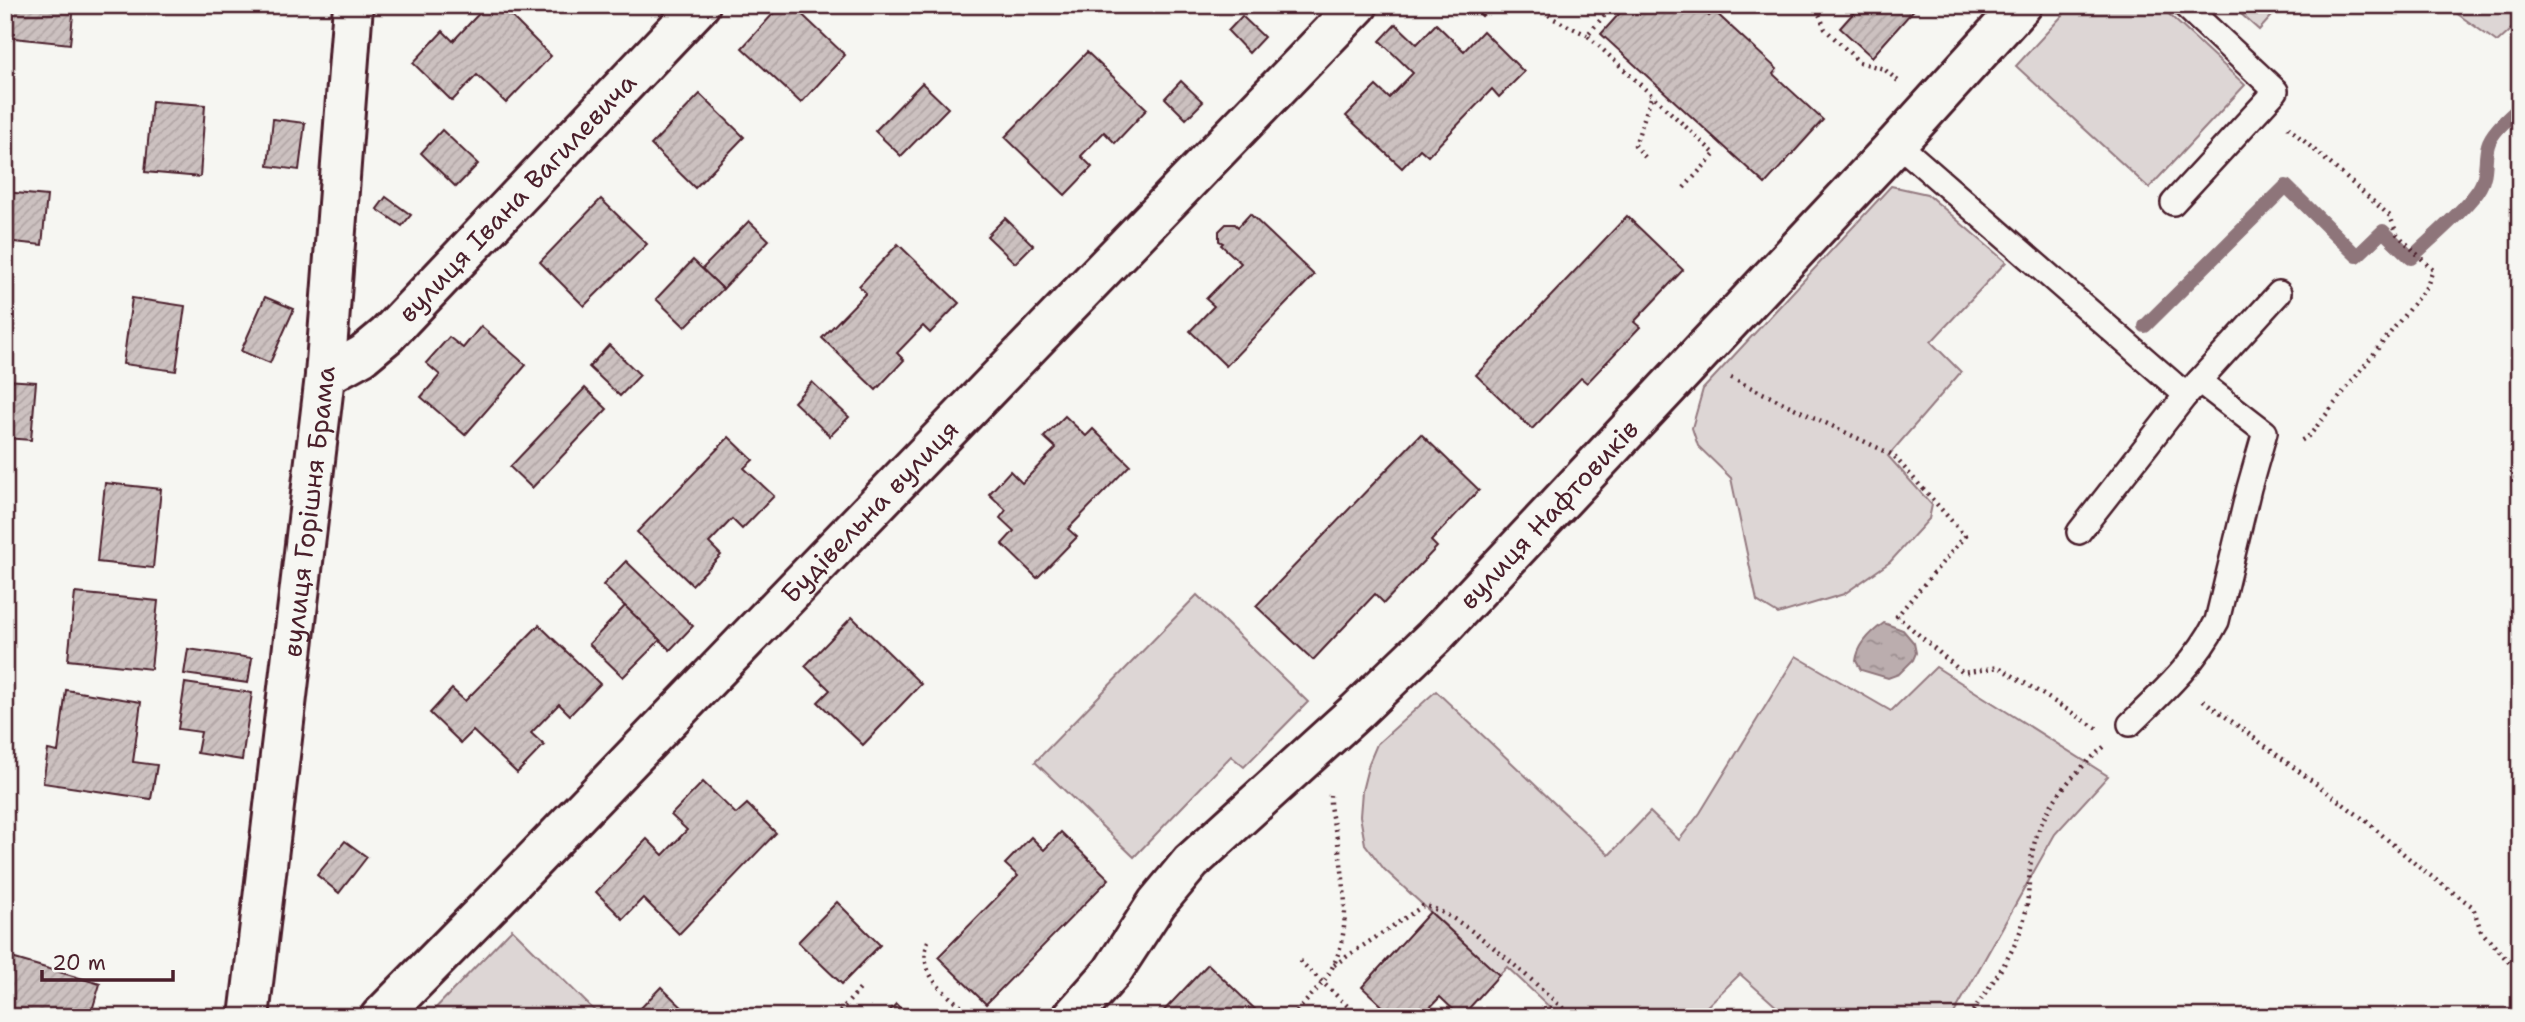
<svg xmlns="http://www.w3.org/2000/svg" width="2525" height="1022" font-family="'Shantell Sans',sans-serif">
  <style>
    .green { fill: #ddd6d5; stroke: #947a80; stroke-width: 2 }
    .water { fill: url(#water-ripples); stroke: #8e747a; stroke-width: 2 }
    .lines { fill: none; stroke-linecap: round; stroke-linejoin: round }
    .stream { stroke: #8e747a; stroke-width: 14 }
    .building { fill: url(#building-hatch); stroke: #4a1f2b; stroke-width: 2 }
    .service-casing { stroke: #4a1f2b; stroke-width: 28 }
    .minor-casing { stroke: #4a1f2b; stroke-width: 44 }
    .path { stroke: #4a1f2b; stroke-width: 4.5; stroke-dasharray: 2 5; stroke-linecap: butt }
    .service { stroke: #f6f6f2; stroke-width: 23 }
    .minor { stroke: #f6f6f2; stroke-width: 38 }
    .labels { text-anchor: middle; stroke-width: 6; stroke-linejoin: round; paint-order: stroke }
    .street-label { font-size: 26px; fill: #4a1f2b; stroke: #f6f6f2 }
  </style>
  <defs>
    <pattern id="water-ripples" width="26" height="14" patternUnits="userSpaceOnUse" patternTransform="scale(1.75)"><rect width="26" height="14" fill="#bbadae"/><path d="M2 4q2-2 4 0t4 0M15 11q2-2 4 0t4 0" fill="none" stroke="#9a8c8e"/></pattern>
    <pattern id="building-hatch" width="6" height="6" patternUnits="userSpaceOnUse" patternTransform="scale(1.75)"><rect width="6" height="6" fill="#ccc1c0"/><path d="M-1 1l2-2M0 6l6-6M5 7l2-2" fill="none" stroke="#b1a5a5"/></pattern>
  </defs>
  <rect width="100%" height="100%" fill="#f6f6f2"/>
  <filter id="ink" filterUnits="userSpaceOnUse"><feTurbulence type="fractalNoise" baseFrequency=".0143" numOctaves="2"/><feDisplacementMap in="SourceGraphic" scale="14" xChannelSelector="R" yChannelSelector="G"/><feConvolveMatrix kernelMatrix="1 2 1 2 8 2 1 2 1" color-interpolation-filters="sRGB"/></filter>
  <g filter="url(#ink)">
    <g class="green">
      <path d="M2072 5H2159L2245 85 2149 188 2016 66Z"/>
      <path d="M2231 5H2282L2259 30Z"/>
      <path d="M2445 5H2520V21L2497 42Z"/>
      <path d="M1891 186 1927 194 2006 262 1931 342 1961 372 1888 456 1932 505 1929 519 1890 562 1844 594 1778 614 1757 601 1731 478 1698 446 1692 428 1703 389Z"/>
      <path d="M1197 595 1308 702 1244 767 1231 756 1134 857 1035 762Z"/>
      <path d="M1796 656 1891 711 1936 667 2108 776 2055 834 1952 1017H1788L1740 974 1696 1017H1560L1507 967 1499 975 1384 869 1365 844 1360 816 1362 791 1369 763 1377 744 1436 691 1609 855 1650 812 1679 840 1700 813Z"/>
      <path d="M512 929 601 1017H427Z"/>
    </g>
    <path class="water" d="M1884 623 1903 630 1914 643 1916 653 1913 660 1899 674 1888 678 1861 670 1856 661C1858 644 1871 632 1884 623Z"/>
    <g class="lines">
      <path class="stream" d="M2145 326 2286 186 2357 256 2383 231 2411 258C2428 241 2470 206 2480 187 2488 173 2484 159 2488 145 2492 131 2510 117 2520 107"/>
    </g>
    <g class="building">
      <path d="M5 5H74L70 44 5 37Z"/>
      <path d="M487 5H500L551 56 506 103 477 75 452 101 413 63 443 31 453 41Z"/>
      <path d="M781 5H792L845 55 801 103 742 48Z"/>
      <path d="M1470 5H1493L1482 16Z"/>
      <path d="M1627 5H1698L1709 16 1714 11 1777 69 1773 74 1823 120 1765 184 1601 34Z"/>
      <path d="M1851 5H1918L1872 57 1840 28 1856 10Z"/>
      <path d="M1242 16 1264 37 1249 53 1228 31Z"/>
      <path d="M1396 24 1417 44 1436 24 1464 51 1483 31 1524 72 1499 97 1492 89 1428 156 1420 149 1402 168 1346 116 1376 86 1389 98 1413 73 1380 41Z"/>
      <path d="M1087 52 1147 109 1115 143 1104 132 1081 156 1092 167 1065 195 1005 137Z"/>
      <path d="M1181 81 1203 102 1186 119 1165 98Z"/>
      <path d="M922 83 948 108 901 156 875 131Z"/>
      <path d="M700 94 744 137 695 188 651 145Z"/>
      <path d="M152 101 205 105 200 177 145 172Z"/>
      <path d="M273 119 305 123 299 170 268 166Z"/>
      <path d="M442 130 478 164 456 187 421 153Z"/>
      <path d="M5 192 47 196 42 245 5 241Z"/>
      <path d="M386 197 411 215 402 226 377 209Z"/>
      <path d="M601 199 647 244 584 306 540 262Z"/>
      <path d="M1250 214 1314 275 1226 366 1190 331 1214 306 1206 299 1241 263 1221 245 1223 243 1219 241V231L1226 224H1235L1238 227Z"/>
      <path d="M1627 216 1683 270 1634 322 1640 327 1587 383 1581 378 1532 429 1476 375Z"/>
      <path d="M1005 218 1033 245 1015 263 987 236Z"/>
      <path d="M749 221 769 240 723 289 702 269Z"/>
      <path d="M898 244 959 303 930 333 923 326 897 353 904 360 876 390 822 338 866 293 859 286Z"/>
      <path d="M693 260 723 289 685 327 656 299Z"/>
      <path d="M265 297 294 309 270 363 241 351Z"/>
      <path d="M132 298 185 306 176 371 123 364Z"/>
      <path d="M481 326 526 365 465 435 421 397 440 375 426 363 449 337 463 348Z"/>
      <path d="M609 345 640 375 620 396 589 367Z"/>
      <path d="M5 380 36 382 31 440 5 438Z"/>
      <path d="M812 382 849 417 830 436 794 402Z"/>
      <path d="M585 388 607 409 532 488 510 467Z"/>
      <path d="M1065 416 1086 436 1093 429 1130 465 1068 529 1077 537 1037 578 1002 544 1014 531 1000 518 1006 510 989 494 1010 471 1022 483 1056 448 1044 437Z"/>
      <path d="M1421 434 1479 490 1431 541 1437 547 1384 603 1375 594 1313 660 1256 606Z"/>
      <path d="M729 437 753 460 744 468 774 496 742 529 732 519 709 543 721 555 692 585 637 532Z"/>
      <path d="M105 483 161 489 153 568 97 562Z"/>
      <path d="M626 561 693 626 670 650 603 585Z"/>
      <path d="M75 593 158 601 151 669 68 660Z"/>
      <path d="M625 606 660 640 623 677 589 644Z"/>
      <path d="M852 617 921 684 863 745 818 702 830 690 805 666Z"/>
      <path d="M539 625 600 684 570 715 559 704 531 733 544 745 517 773 473 731 461 743 430 713 452 689 465 701Z"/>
      <path d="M188 649 252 658 248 683 184 674Z"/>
      <path d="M185 683 252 693 242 760 197 753 201 732 178 729Z"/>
      <path d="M66 690 141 702 133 762 157 765 151 799 43 783 48 750 58 752Z"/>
      <path d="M703 782 736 814 747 804 776 833 679 934 643 898 623 919 596 892 647 839 663 855 687 830 671 815Z"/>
      <path d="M1061 832 1109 879 986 1004 938 957 1018 876 1005 864 1031 837 1044 850Z"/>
      <path d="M345 841 367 857 339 893 317 875Z"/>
      <path d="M837 902 880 945 842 984 798 942Z"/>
      <path d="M1430 912 1499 975 1461 1017 1440 997 1421 1017H1394L1362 987Z"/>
      <path d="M5 956 100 984 90 1017H5Z"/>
      <path d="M1208 964 1258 1012 1254 1017H1158Z"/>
      <path d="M661 987 692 1017H639L636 1013Z"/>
      <path d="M896 1004 909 1017H884Z"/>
    </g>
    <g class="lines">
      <defs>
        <g id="service">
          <path d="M1897 143 2186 395"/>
          <path d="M2173 203 2276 91 2184 5"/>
          <path d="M2079 532 2186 395 2279 293"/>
          <path d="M2130 724C2163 692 2196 662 2217 621L2249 488 2265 432 2199 381"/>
        </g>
        <g id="minor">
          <path id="s1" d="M325 376 363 355 387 335 700 5"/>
          <path id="s2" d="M249 1017 325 376 353 5"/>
          <path id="s3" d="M380 1017 503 892 1358 5"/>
          <path id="s4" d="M1072 1017 1112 972 1157 903 1191 862 1356 712 1434 637 1897 143 2022 5"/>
        </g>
      </defs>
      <use href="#service" class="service-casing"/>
      <use href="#minor" class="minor-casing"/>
      <g class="path">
        <path d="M1539 5 1552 18 1587 35"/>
        <path d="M1614 5 1587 35 1715 154 1681 191"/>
        <path d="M1809 5 1820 16 1825 29 1859 62 1884 69 1898 81"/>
        <path d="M2288 127 2390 216 2397 234 2433 270 2427 286 2310 435 2299 442"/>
        <path d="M1645 157 1635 145 1652 95"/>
        <path d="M1731 378 1893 455 1965 536 1897 616 1963 673 1999 667 2098 729"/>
        <path d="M2203 700 2366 821 2420 868 2473 907 2481 931 2516 970 2520 991"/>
        <path d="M928 941C916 978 949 994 973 1017"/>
        <path d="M1300 961 1359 1017"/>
        <path d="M1334 965 1423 906C1456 908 1540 988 1567 1012"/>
        <path d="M835 1017 860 989"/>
        <path d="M1292 1017C1305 1001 1324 985 1333 966 1352 928 1344 883 1338 843 1335 826 1329 812 1330 795"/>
        <path d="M1969 1017C1989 986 2015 955 2024 919 2030 898 2028 875 2032 854 2040 809 2072 774 2106 745"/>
      </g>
      <use href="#service" class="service"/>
      <use href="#minor" class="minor"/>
    </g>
  </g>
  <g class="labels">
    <g class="street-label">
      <text dy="9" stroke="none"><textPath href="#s1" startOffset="264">вулиця Івана Вагилевича</textPath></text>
      <text dy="9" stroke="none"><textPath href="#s2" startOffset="509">вулиця Горішня Брама</textPath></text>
      <text dy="9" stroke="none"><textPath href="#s3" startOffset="704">Будівельна вулиця</textPath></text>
      <text dy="9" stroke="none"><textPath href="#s4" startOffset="695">вулиця Нафтовиків</textPath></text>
    </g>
  </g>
  <rect width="2525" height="1022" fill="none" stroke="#f6f6f2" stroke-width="28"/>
  <rect x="14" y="14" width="2497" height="994" fill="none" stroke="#4a1f2b" stroke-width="2.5" filter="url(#ink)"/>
  <path d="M42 970v10h131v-10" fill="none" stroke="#4a1f2b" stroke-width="3.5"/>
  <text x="52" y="970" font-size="21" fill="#4a1f2b" stroke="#f6f6f2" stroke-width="5" paint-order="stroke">20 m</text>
</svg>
